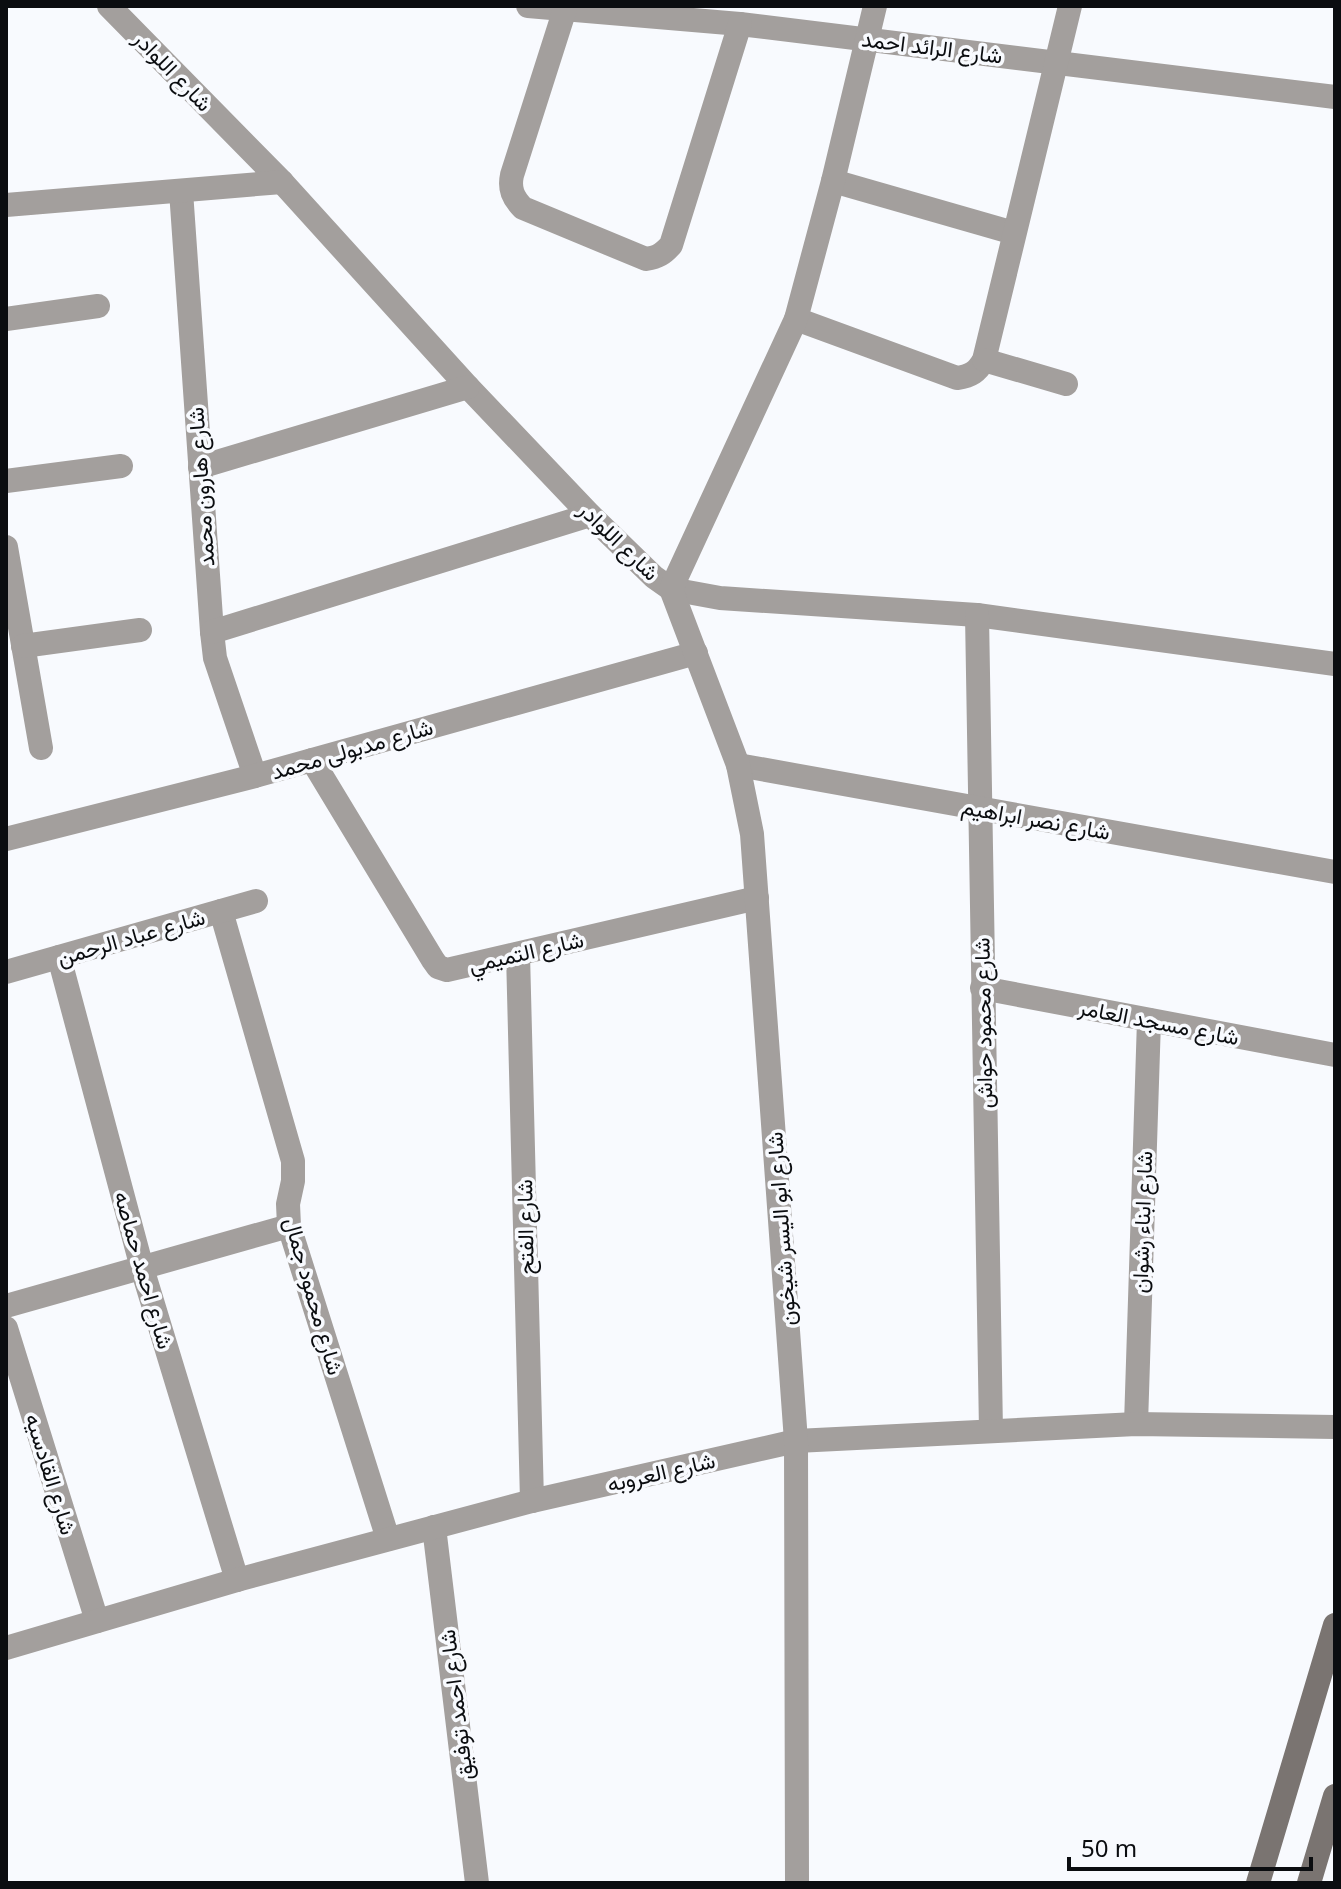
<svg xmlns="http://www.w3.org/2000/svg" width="1341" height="1889" font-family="'Noto Sans',Vazirmatn,sans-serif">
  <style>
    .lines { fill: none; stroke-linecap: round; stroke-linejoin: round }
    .street { stroke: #a39f9d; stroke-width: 24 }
    .secondary { stroke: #7a7471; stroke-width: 24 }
    .labels { text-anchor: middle; stroke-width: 7; stroke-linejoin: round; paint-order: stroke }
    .street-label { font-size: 22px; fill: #0b0d10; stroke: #f8fafe }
  </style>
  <rect width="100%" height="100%" fill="#f8fafe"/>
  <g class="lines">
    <g class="street">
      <path d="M109 6 282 182 468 387 590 515 654 577 671 589 720 598 977 615 1335 664"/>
      <path d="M528 6 740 24 1335 97"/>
      <path d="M565 9 512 175C509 189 513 198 523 208L646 259C658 257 663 254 671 245L740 24"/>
      <path d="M833 181 1014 233"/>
      <path d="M181 191 212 632 215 658 255 776"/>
      <path d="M6 205 282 182"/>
      <path d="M6 319 98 306"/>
      <path d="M796 319 957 378C971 376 977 372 984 360L1070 6"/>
      <path d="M984 360 1066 384"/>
      <path d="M200 467 468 387"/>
      <path d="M6 481 121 466"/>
      <path d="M6 547 41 748"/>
      <path d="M977 615 991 1431"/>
      <path d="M212 632 590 515"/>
      <path d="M23 646 140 630"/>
      <path d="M312 760 433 960 438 967 447 970 757 898"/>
      <path d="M738 765 1335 872"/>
      <path d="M6 839 255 776 696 653"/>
      <path d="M221 911 293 1161V1181L288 1204 289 1226 388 1539"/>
      <path d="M518 954 532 1501"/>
      <path d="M59 957 142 1268 237 1580"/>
      <path d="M6 972 256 901"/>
      <path d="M982 988 1335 1055"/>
      <path d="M6 1306 289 1226"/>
      <path d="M6 1328 97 1621"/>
      <path d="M1136 1424 1149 1020"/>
      <path d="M434 1527 477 1883"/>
      <path d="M6 1648 237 1580 532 1501 796 1441 1136 1424 1335 1427"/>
      <path d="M797 1883 796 1441 752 834 738 765 671 589 796 319 833 181 875 6"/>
    </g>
    <g class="secondary">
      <path d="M1258 1883 1335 1625"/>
      <path d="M1309 1883 1335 1796"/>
    </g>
  </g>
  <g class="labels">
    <g class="street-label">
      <text transform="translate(932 47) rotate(7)" y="8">شارع الرائد احمد</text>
      <text transform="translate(173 71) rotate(46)" y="8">شارع اللوادر</text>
      <text transform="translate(201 487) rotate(-94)" y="8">شارع هارون محمد</text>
      <text transform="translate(619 541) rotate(44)" y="8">شارع اللوادر</text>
      <text transform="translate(352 749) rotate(-16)" y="8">شارع مدبولى محمد</text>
      <text transform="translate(1036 819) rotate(10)" y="8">شارع نصر ابراهيم</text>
      <text transform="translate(131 937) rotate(-16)" y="8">شارع عباد الرحمن</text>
      <text transform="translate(526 952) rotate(-13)" y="8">شارع التميمي</text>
      <text transform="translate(1159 1022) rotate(11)" y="8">شارع مسجد العامر</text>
      <text transform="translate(983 1023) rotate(-91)" y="8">شارع محمود حواش</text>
      <text transform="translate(1142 1222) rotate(-88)" y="8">شارع ابناء رشوان</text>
      <text transform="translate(525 1227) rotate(-91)" y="8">شارع الفتح</text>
      <text transform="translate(781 1229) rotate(-94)" y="8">شارع ابو اليسر شيخون</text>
      <text transform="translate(144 1270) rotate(74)" y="8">شارع احمد حماصه</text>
      <text transform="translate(314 1296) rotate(74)" y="8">شارع محمود جمال</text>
      <text transform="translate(661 1472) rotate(-13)" y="8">شارع العروبه</text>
      <text transform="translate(51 1474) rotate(73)" y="8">شارع القادسيه</text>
      <text transform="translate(456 1705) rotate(-97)" y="8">شارع احمد توفيق</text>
    </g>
  </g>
  <rect width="1341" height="1889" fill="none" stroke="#0b0d10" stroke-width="16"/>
  <path d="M1069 1857v12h242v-12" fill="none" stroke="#0b0d10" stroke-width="4"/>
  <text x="1081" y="1857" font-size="24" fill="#0b0d10" stroke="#f8fafe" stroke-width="6" paint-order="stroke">50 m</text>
</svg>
